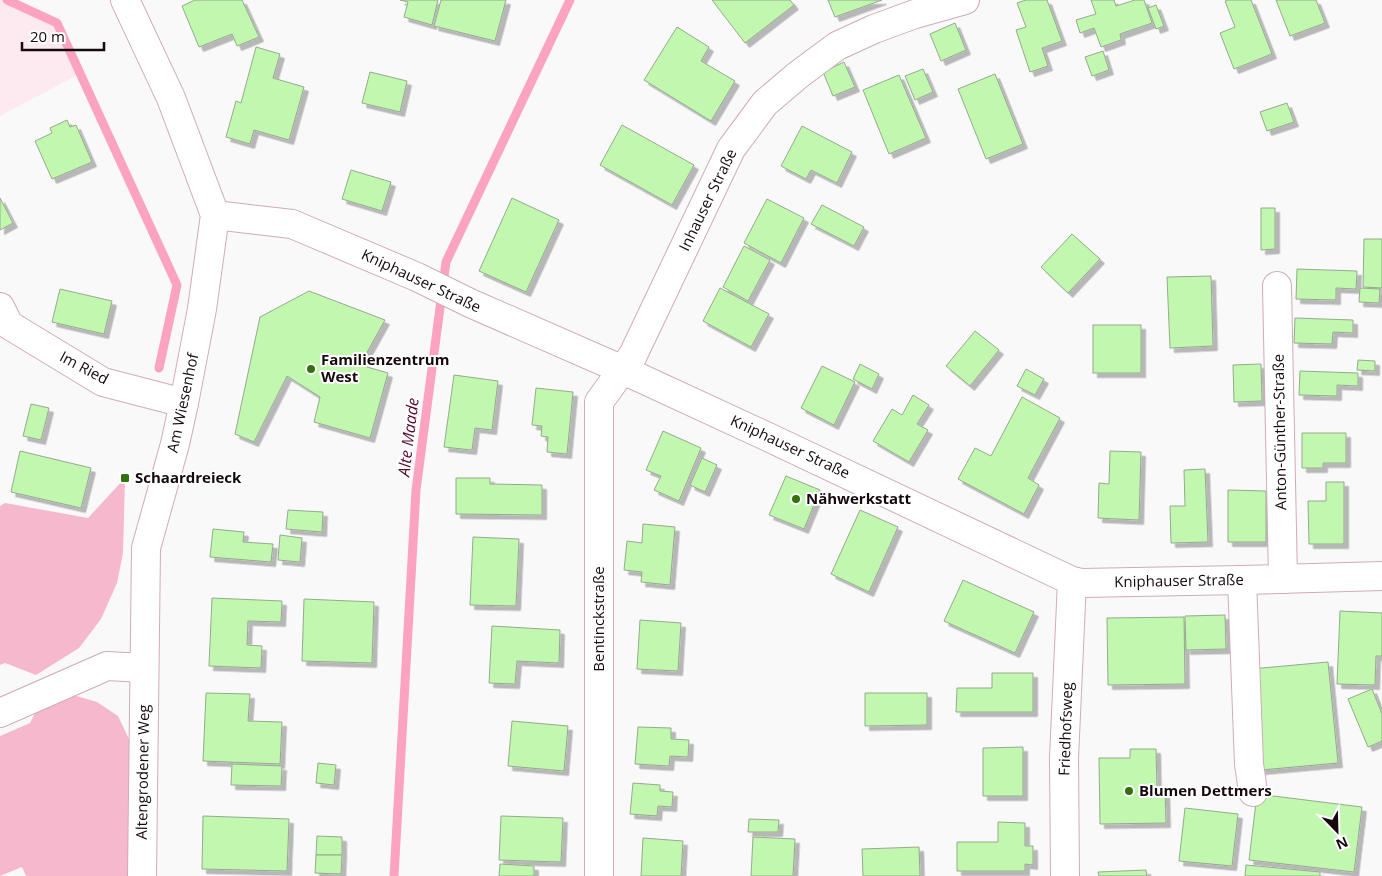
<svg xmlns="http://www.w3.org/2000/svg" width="1382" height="876" font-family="'Open Sans',sans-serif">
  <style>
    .built { fill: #fdeaf0 }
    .green { fill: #f6b8cc }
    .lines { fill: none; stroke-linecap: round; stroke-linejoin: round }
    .stream { stroke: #fca3c2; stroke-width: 9 }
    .building { fill: #c1f7ae; stroke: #95aa8e; filter: url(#shadow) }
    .minor-casing { stroke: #d1abb7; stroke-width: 30 }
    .minor { stroke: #fff; stroke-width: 28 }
    .poi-dot { fill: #31720d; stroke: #fff; stroke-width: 2 }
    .labels { text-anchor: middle; stroke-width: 4; stroke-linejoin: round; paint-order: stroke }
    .street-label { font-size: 15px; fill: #15090d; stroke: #fff }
    .poi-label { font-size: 15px; font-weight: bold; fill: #15090d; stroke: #fff; text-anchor: start }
    .water-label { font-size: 16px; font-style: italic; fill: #56082f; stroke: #fff }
  </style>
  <defs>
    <filter id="shadow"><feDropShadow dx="4.5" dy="4.5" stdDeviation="0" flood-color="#0004"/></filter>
  </defs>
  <rect width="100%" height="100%" fill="#f9f9f9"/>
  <path class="built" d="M0 0H16L61 23 83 72 0 116Z"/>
  <g class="green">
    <path d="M125 478 123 553 117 583 101 619 79 648 36 675 5 663 0 665V506L5 503 88 518Z"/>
    <path d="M73 695 97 702 118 716 138 758 141 876H26L22 867 0 876V736L30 723 39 705Z"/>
  </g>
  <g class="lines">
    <g class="stream">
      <path d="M7 0 57 23 177 285 159 368"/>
      <path d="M394 876 416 490 446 262 570 0"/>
    </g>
  </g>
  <g class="building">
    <path d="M195 0H242L259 37 237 46 232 34 199 47 182 6Z"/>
    <path d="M400 0H438L432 25 404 17 408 2Z"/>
    <path d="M441 0H506L495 41 434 26Z"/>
    <path d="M712 0H790L794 5 745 43Z"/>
    <path d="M828 0H882L835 17Z"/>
    <path d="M1026 0H1047L1062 41 1042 48 1048 66 1030 72 1016 30 1026 27 1017 3Z"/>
    <path d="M1091 0H1114L1116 6 1135 0H1144L1152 23 1120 34 1121 40 1101 47 1094 28 1080 33 1076 20 1096 14Z"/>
    <path d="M1228 0H1251L1272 54 1234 69 1220 33 1235 27 1225 1Z"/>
    <path d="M1276 0H1316L1325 23 1290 36Z"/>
    <path d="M1156 5 1164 26 1156 29 1148 8Z"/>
    <path d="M955 23 966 50 941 61 930 34Z"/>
    <path d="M677 27 709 47 701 61 735 81 711 121 644 80Z"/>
    <path d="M256 47 280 54 273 78 304 87 289 140 254 130 250 144 226 137 236 101 241 103Z"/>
    <path d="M1103 51 1109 70 1092 76 1085 57Z"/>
    <path d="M844 62 855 87 833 96 823 72Z"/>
    <path d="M923 69 933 92 915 100 905 76Z"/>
    <path d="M370 72 407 81 400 112 362 103Z"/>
    <path d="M995 74 1023 144 986 159 958 89Z"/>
    <path d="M899 75 926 138 889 154 863 90Z"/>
    <path d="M1287 103 1294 122 1267 131 1260 112Z"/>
    <path d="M67 120 70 127 76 125 92 162 52 179 35 141 52 133 50 128Z"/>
    <path d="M622 125 694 165 672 205 600 165Z"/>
    <path d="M802 126 852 152 837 183 811 170 806 179 781 166Z"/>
    <path d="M351 170 391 182 382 211 342 199Z"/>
    <path d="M0 198 13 223 0 230Z"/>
    <path d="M512 198 559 220 526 292 479 271Z"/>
    <path d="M767 199 804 218 781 263 744 243Z"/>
    <path d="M822 205 864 227 854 246 811 224Z"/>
    <path d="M1261 208H1275V249L1261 250Z"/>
    <path d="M1072 234 1100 259 1068 293 1041 267Z"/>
    <path d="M1364 239H1382V288L1363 287Z"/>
    <path d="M744 246 770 260 748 301 723 287Z"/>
    <path d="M1297 269 1357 271 1356 289 1336 288V300L1296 299Z"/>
    <path d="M1211 276 1213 346 1170 348 1167 277Z"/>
    <path d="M720 288 769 314 751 347 703 321Z"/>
    <path d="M1360 288 1380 289 1379 303 1359 302Z"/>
    <path d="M60 289 112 301 104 334 52 322Z"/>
    <path d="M309 291 385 320 360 365 388 373 370 438 314 422 320 397 287 376 254 442 235 434 260 317Z"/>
    <path d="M1295 318 1353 320V333L1333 332 1332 344 1294 343Z"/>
    <rect x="1093" y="325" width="48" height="48"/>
    <path d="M975 331 999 350 970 386 946 366Z"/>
    <path d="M1358 360 1375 361V371L1357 370Z"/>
    <path d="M860 364 879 374 872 389 853 379Z"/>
    <path d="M1261 364 1262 401 1234 402 1233 365Z"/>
    <path d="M822 366 855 382 834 425 801 408Z"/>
    <path d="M1026 369 1044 379 1035 395 1017 386Z"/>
    <path d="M1300 371 1358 373V386L1337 385V396L1299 395Z"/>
    <path d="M454 375 498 381 492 430 475 428 472 450 444 447Z"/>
    <path d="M536 388 573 392 567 454 547 452 548 437 541 436 542 426 532 425Z"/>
    <path d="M913 395 929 405 917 424 928 430 909 462 873 441 892 409 902 415Z"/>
    <path d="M1022 397 1060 418 1028 478 1039 485 1024 514 958 479 975 448 991 456Z"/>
    <path d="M31 404 49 408 41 440 23 436Z"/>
    <path d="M663 431 701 448 679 501 654 490 661 476 646 470Z"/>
    <path d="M1302 433H1346V463H1323V468H1302Z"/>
    <path d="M20 451 91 468 81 508 11 492Z"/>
    <path d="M1110 451 1141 452 1139 520 1098 518 1099 483 1109 484Z"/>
    <path d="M702 458 717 465 705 492 690 485Z"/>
    <path d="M1205 469 1208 542 1171 543 1170 506H1185L1184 470Z"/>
    <path d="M786 476 820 490 804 529 769 515Z"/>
    <path d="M456 478H490V484L542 485V515L456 514Z"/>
    <path d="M1326 482H1344V544H1309L1308 501H1326Z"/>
    <path d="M1228 490 1266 491V542H1228Z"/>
    <path d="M288 510 323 512 322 532 286 529Z"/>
    <path d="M860 510 898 527 869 592 831 574Z"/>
    <path d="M643 524 675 527 670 585 641 582 642 572 624 570 627 541 642 543Z"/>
    <path d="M213 529 244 532 243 542 273 544 271 562 210 557Z"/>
    <path d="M280 535 302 538 300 562 278 560Z"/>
    <path d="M473 537 519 539 516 606 470 605Z"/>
    <path d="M963 580 1034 612 1015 653 944 621Z"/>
    <path d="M212 598 282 601 281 622 248 621 247 645 262 646 261 668 209 666Z"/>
    <path d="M304 599 374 602 372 663 302 661Z"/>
    <path d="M1340 611 1382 613V656H1376L1375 685 1337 684Z"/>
    <path d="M1225 615 1226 649 1186 650 1185 616Z"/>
    <path d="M1184 617 1185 684 1108 685 1107 618Z"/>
    <path d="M640 620 681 623 678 671 637 669Z"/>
    <path d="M492 626 560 630 559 663 517 661 515 684 489 683Z"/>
    <path d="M1328 662 1338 763 1261 770 1251 669Z"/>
    <path d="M992 673H1033V712H956L957 688H992Z"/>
    <path d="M1372 689 1382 714V741L1368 747 1348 699Z"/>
    <path d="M206 693 250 694 248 721 282 722 280 764 203 761Z"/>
    <path d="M865 693H927V725L865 726Z"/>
    <path d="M512 721 568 726 564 771 508 766Z"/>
    <path d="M638 727 671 728V739L689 740 688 757 670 756 669 766 635 764Z"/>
    <path d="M1023 747V796H983V748Z"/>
    <path d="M1130 749H1156L1157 788H1165L1166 823 1100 824 1099 758H1130Z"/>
    <path d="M318 763 336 765 334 785 316 783Z"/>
    <path d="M232 764 282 766 281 786 231 785Z"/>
    <path d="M633 783 660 785V791L673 792 672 807 658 806 657 816 630 814Z"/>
    <path d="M1257 794 1362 807 1354 872 1249 860Z"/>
    <path d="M1185 808 1238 814 1232 866 1179 861Z"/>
    <path d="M203 816 289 819 287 871 202 869Z"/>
    <path d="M501 816 563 818 561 862 499 860Z"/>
    <path d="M749 819 779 820 778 832H748Z"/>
    <path d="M998 822 1025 823V846H1033V865L1025 864V871H957V842H998Z"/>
    <path d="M317 836 342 837V855H316Z"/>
    <path d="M753 837 795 839 793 876H751Z"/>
    <path d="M643 838 683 841 681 876H641Z"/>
    <path d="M919 847 920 876H863L862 849Z"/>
    <path d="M316 855H342L341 874 315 873Z"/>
    <path d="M500 864 534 866V876H499Z"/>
    <path d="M1246 865 1320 872V876H1245Z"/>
    <path d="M1146 870 1147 876H1099L1098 872Z"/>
  </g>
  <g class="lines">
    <defs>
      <g id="minor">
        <path d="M125 0 171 98 215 215 202 309 184 403 175 444 146 548 142 876"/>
        <path d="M215 215 292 224 417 277 470 303 623 370 768 437 1072 581 1081 583 1242 580 1382 576"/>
        <path d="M1277 286 1283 579"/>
        <path d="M0 307 9 325 103 382 184 403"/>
        <path d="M1242 580 1249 764 1253 792"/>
        <path d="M0 713 107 666 144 668"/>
        <path d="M599 876V402L633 355 731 149 765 103 798 75 837 46 874 29 915 14 965 0"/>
        <path d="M1065 876 1064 758 1072 581"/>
      </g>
    </defs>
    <use href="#minor" class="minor-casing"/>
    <use href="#minor" class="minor"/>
  </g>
  <g class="poi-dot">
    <circle cx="311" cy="369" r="5"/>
    <rect x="120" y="473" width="10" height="10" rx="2.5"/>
    <circle cx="796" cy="499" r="5"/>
    <circle cx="1129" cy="791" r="5"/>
  </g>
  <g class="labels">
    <g class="street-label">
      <text transform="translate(708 200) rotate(-64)" y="5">Inhauser Straße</text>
      <text transform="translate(421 281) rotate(25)" y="5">Kniphauser Straße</text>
      <text transform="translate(84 368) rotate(28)" y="5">Im Ried</text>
      <text transform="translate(183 403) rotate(-78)" y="5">Am Wiesenhof</text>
      <text transform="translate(1280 432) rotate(-91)" y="5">Anton-Günther-Straße</text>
      <text transform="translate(790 447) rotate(25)" y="5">Kniphauser Straße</text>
      <text transform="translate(1179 581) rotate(-1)" y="5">Kniphauser Straße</text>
      <text transform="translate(599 619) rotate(-90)" y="5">Bentinckstraße</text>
      <text transform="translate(1066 729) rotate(-88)" y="5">Friedhofsweg</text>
      <text transform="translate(143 772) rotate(-89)" y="5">Altengrodener Weg</text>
    </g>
    <g class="poi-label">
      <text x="321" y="365">Familienzentrum<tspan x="321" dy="17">West</tspan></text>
      <text x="135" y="483">Schaardreieck</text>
      <text x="806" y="504">Nähwerkstatt</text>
      <text x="1139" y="796">Blumen Dettmers</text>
    </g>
    <g class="water-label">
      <text transform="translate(408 437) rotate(-83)" y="6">Alte Maade</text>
    </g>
  </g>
  <g transform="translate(1337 831) rotate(157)" stroke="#ffffff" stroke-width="4" paint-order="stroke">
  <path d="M0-4L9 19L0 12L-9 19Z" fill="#15090d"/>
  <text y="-8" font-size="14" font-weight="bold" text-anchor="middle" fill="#15090d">N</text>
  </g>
  <path d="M22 42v8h82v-8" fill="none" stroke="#15090d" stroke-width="2.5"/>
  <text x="30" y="42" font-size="15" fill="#15090d" stroke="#ffffff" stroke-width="4" paint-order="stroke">20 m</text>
</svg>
